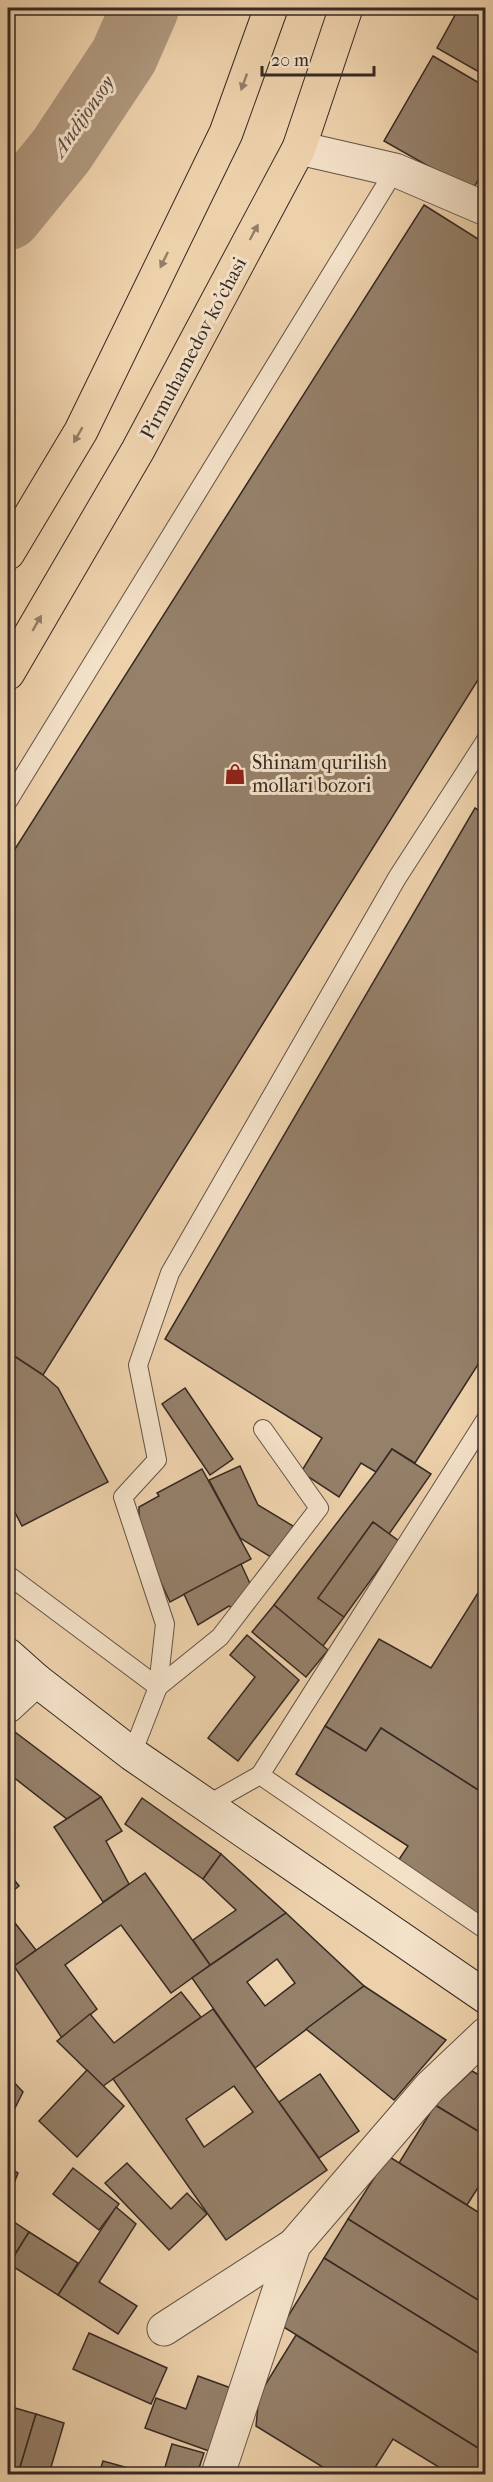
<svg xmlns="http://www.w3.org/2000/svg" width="493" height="2482" font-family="'IM FELL French Canon',serif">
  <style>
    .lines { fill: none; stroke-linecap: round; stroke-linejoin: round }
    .river { stroke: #af987d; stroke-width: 68 }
    .building { fill: #95806a; stroke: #362924; stroke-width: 1.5; fill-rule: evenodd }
    .lane-casing { stroke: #645346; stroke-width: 20 }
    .street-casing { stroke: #645346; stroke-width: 35 }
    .secondary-casing { stroke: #362924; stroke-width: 35 }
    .primary-casing { stroke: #362924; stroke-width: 35 }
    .lane { stroke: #f3e1c8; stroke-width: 18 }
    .street { stroke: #f3e1c8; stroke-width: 33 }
    .secondary { stroke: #f3e1c8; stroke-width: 33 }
    .primary { stroke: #edd1ab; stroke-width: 33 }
    .oneway { fill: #927d68 }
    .labels { text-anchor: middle; stroke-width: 6; stroke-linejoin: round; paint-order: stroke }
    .street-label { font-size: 20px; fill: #362924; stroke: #f3e1c8 }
    .poi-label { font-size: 20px; fill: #362924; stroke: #f3e1c8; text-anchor: start }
    .water-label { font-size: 21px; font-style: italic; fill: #5a4a3f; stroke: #f3e1c8 }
  </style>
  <rect width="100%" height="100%" fill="#edd1ab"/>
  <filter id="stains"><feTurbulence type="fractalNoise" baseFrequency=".00333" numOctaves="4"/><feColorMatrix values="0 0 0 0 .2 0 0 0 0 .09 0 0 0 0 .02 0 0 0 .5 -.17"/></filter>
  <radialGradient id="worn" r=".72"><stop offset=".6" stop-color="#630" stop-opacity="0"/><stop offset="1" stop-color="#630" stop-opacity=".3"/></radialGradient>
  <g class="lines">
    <path class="river" d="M8 216 61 151 124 56 145 8"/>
  </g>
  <g class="building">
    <path d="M459 8H486V76L437 48Z"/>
    <path d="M433 56 486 87V166L472 191 384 141Z"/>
    <path d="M424 205 486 244V667L43 1375 8 1352V860Z"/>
    <path d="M475 808 486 815V1352L415 1463 392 1449 376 1472 361 1463 339 1497 301 1472 322 1438 165 1339Z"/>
    <path d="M8 1352 43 1375 58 1388 108 1482 22 1526 8 1499Z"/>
    <path d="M185 1388 233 1459 210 1475 162 1404Z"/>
    <path d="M392 1449 431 1474 389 1534 373 1522 318 1598 344 1617 323 1646 274 1605 376 1472Z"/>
    <path d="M240 1466 258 1505 293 1526 274 1559 240 1538 209 1480Z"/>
    <path d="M202 1469 251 1559 170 1602 139 1535V1507L159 1496 157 1493Z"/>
    <path d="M373 1522 399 1541 344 1617 318 1598Z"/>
    <path d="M241 1564 253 1590 234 1610 229 1606 198 1625 184 1594Z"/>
    <path d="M486 1580V1795L381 1728 366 1751 325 1726 379 1639 431 1668Z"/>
    <path d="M274 1605 328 1650 306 1677 252 1632Z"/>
    <path d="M247 1635 299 1680 238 1761 208 1738 255 1677 230 1655Z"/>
    <path d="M325 1726 366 1751 381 1728 486 1795V1905L478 1917 396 1864 408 1846 296 1774Z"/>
    <path d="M11 1729 101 1797 67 1819 8 1773V1732Z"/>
    <path d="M101 1797 122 1831 106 1841 129 1884 103 1902 54 1827Z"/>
    <path d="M142 1798 221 1854 203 1879 125 1824Z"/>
    <path d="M221 1854 286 1913 210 1965 193 1940 236 1910 203 1879Z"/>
    <path d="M8 1872 19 1886 8 1895Z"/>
    <path d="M145 1873 210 1965 171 1993 121 1925 65 1965 97 2009 62 2038 14 1966Z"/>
    <path d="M286 1913 364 1986 255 2068 192 1978ZM277 1959 295 1983 265 2006 247 1982Z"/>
    <path d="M8 1914 36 1950 14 1966 8 1958Z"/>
    <path d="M364 1986 446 2040 394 2100 306 2029Z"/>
    <path d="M181 1992 201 2017 103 2086 57 2041 90 2014 114 2043Z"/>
    <path d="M213 2009 327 2170 226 2240 113 2079ZM234 2086 253 2112 204 2147 186 2119Z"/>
    <path d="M87 2070 124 2106 77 2157 39 2121Z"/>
    <path d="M472 2071 486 2079V2136L435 2105Z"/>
    <path d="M320 2074 359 2131 319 2158 279 2102Z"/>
    <path d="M8 2076 23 2092 8 2122Z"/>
    <path d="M435 2105 486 2136V2175L467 2205 399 2163Z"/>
    <path d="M388 2156 486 2217V2305L348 2219Z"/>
    <path d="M127 2163 171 2209 187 2193 207 2214 169 2250 105 2183Z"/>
    <path d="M8 2167 18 2173 8 2198Z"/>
    <path d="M73 2168 119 2204 99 2230 53 2194Z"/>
    <path d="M116 2207 136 2224 99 2282 137 2306 118 2334 58 2295Z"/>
    <path d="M8 2218 29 2232 9 2264 8 2263Z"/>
    <path d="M348 2219 486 2305V2358L324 2258Z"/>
    <path d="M29 2232 78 2263 58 2295 9 2264Z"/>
    <path d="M324 2258 486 2358V2453L282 2326Z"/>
    <path d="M89 2333 167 2368 151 2404 73 2369Z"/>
    <path d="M296 2335 486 2453V2474H450L393 2439 371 2474H334L256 2426 259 2395Z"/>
    <path d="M198 2376 231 2388 209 2451 145 2428 156 2398 186 2409Z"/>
    <path d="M8 2406 36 2414 18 2474H8Z"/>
    <path d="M36 2414 64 2423 49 2474H18Z"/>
    <path d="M172 2444 204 2453 197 2474H163Z"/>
    <path d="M103 2461 150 2474H99Z"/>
  </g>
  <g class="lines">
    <defs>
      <g id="lane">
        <path d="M8 801 395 170"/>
        <path d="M8 1575 158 1687 220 1637 319 1508 263 1429"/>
        <path d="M132 1754 158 1687 165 1624 123 1497 157 1460 138 1365 170 1273 397 878 486 740"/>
        <path d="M260 1775 486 1419"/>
        <path d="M207 1805 260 1775 486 1930"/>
      </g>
      <g id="street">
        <path d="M299 148 395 170 486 209"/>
        <path d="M8 1706 36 1680"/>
        <path d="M164 2329 294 2245"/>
        <path d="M218 2474 294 2245 430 2087 486 2034"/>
      </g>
      <path id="secondary" d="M8 1655 36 1680 132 1754 486 1997"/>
      <g id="primary">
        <path d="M8 553 81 431 226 133 271 8"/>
        <path d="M8 673 138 450 299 148 346 8"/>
      </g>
    </defs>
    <use href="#lane" class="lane-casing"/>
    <use href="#street" class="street-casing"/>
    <use href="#secondary" class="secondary-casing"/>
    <use href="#primary" class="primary-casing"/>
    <use href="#lane" class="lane"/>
    <use href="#street" class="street"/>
    <use href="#secondary" class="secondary"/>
    <use href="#primary" class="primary"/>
  </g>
  <defs><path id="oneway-solid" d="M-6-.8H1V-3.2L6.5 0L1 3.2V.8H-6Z" transform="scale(1.5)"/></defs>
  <g class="oneway">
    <use href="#oneway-solid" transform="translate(244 82) rotate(110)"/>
    <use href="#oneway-solid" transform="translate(254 232) rotate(-62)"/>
    <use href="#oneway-solid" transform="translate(164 260) rotate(116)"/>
    <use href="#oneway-solid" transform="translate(78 435) rotate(120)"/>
    <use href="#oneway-solid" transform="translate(37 623) rotate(-60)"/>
  </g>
  <defs>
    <symbol id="shop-bare" viewBox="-9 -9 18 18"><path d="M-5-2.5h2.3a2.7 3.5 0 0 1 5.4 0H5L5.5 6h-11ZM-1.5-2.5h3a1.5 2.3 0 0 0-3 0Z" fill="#8f2418" stroke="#f3e1c8" stroke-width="2.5" paint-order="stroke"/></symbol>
  </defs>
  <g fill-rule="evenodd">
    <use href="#shop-bare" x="220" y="759" width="30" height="30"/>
  </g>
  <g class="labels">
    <g class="street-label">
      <text transform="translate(193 348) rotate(-62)" y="7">Pirmuhamedov ko'chasi</text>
    </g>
    <g class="poi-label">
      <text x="252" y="769">Shinam qurilish<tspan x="252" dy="23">mollari bozori</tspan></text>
    </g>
    <g class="water-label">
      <text transform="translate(83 116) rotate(-55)" y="7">Andijonsoy</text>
    </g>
  </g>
  <rect width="493" height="2482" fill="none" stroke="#edd1ab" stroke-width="30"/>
  <rect x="9" y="9" width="475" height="2464" fill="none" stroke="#362924" stroke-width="3"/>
  <rect x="15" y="15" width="463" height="2452" fill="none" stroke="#362924" stroke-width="1.5"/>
  <path d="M262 66v9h112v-9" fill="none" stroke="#362924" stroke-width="3"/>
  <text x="271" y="66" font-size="18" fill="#362924" stroke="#f3e1c8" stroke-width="4.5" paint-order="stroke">20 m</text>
  <rect width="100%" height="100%" filter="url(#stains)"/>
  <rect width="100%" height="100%" fill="url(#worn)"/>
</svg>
